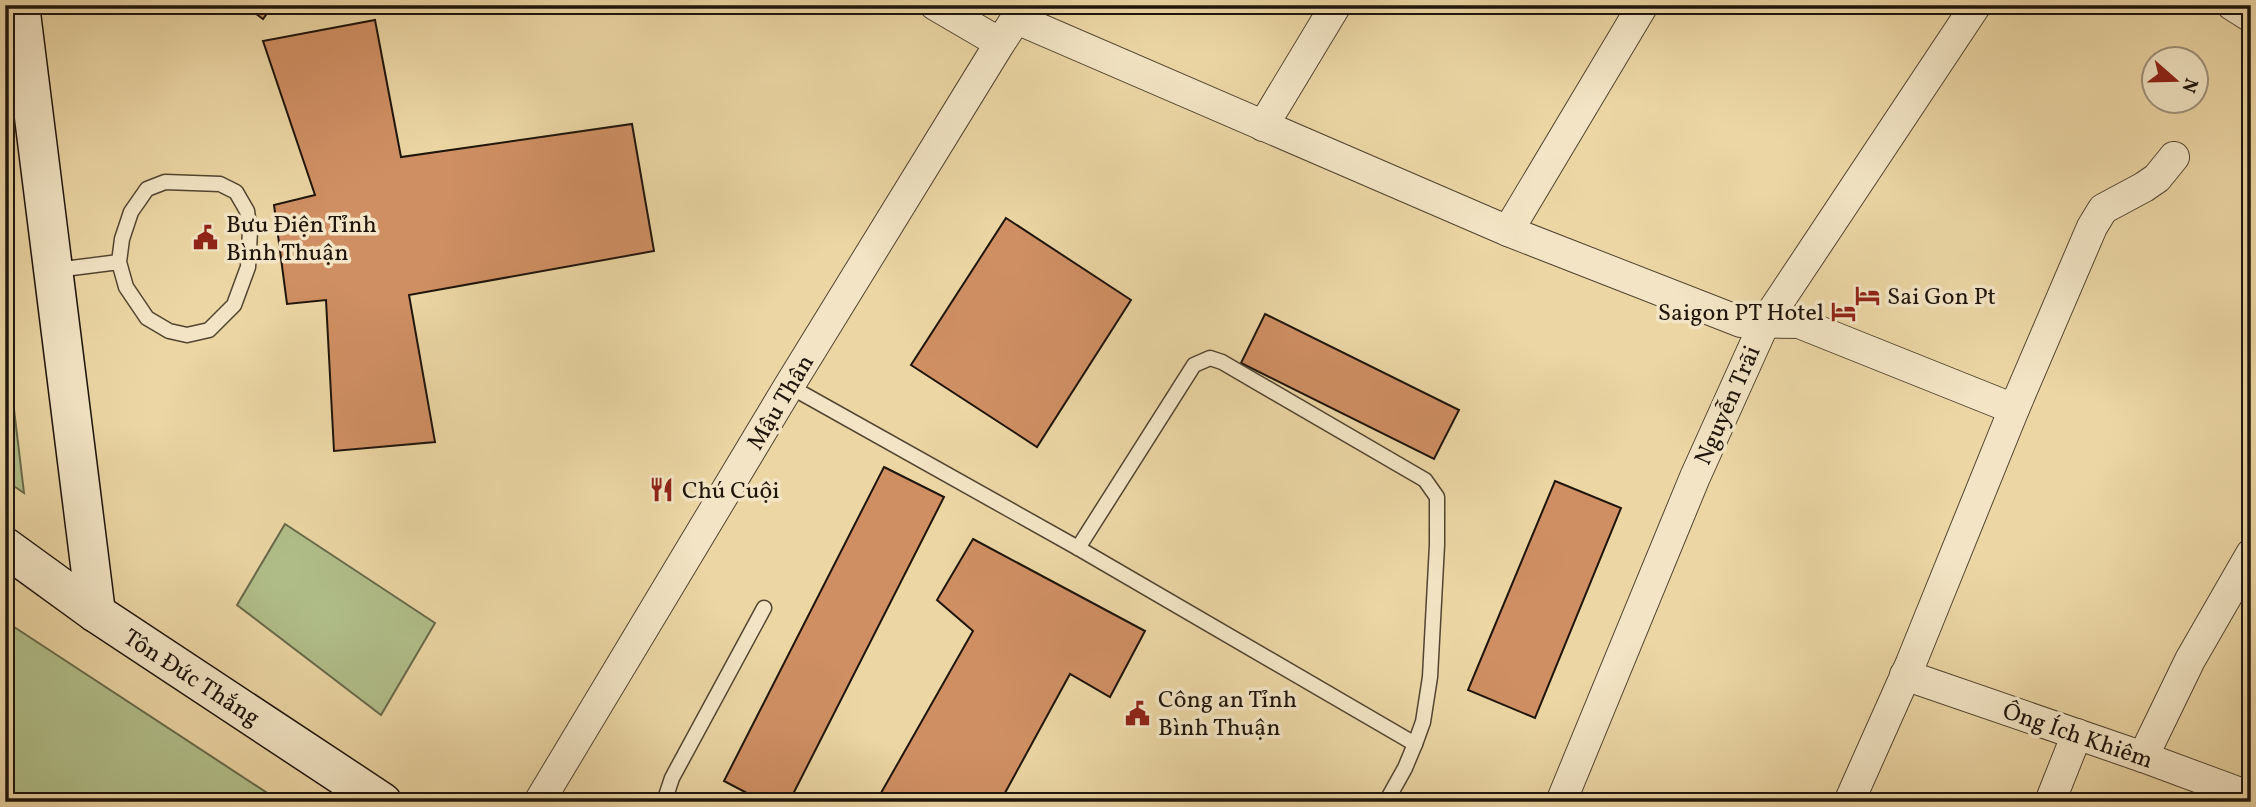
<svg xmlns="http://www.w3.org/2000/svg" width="2256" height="807" font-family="Vollkorn,serif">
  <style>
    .park { fill: #b1bf8a; stroke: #686a4b; stroke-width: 2 }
    .building { fill: #cf8f63; stroke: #1f150c; stroke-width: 2 }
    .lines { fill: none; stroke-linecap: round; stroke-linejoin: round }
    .lane-casing { stroke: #524532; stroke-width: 17 }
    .street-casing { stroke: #524532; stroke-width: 32 }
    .secondary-casing { stroke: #1f150c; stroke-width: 41 }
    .lane { stroke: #f2e4c4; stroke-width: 14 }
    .street { stroke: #f2e4c4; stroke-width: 30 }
    .secondary { stroke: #f2e4c4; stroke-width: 38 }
    .labels { text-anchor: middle; stroke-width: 7; stroke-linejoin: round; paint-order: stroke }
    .poi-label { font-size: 24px; fill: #1f150c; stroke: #f2e4c4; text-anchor: start }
    .street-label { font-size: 24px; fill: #1f150c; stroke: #f2e4c4 }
  </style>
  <rect width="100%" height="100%" fill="#ebd6a4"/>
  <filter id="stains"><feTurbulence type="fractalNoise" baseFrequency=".00286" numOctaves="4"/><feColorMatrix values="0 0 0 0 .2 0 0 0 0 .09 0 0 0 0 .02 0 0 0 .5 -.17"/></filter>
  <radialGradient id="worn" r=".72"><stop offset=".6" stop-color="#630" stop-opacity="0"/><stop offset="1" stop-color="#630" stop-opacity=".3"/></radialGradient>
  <g class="park">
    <path d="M5 334 24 493 5 480Z"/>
    <path d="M285 524 435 623 381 715 237 605Z"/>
    <path d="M5 621 281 802H5Z"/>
  </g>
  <g class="building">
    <path d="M244 5H273L263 19Z"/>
    <path d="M375 20 401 157 632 124 654 251 409 295 435 442 334 451 326 300 287 304 274 205 315 195 263 41Z"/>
    <path d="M1006 218 1131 300 1037 447 911 365Z"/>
    <path d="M1265 314 1459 410 1434 459 1241 363Z"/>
    <path d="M884 467 944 497 789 802H764L724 781Z"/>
    <path d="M1555 481 1621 508 1535 718 1468 690Z"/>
    <path d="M973 539 1145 631 1110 697 1070 674 1000 802H896L881 793 973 631 937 600Z"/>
  </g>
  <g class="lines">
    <defs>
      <g id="lane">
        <path d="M56 270 119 262 122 239 131 212 147 189 165 182 220 184 236 192 247 211 250 231 248 267 234 305 209 330 187 335 169 331 147 318 126 287 119 262"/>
        <path d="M789 386 1078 548 1415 744 1405 768 1386 802"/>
        <path d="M1078 548 1194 365 1210 358 1222 362 1425 480 1437 497V545L1430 677 1423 722 1415 744"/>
        <path d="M664 802 672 778 764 608"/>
      </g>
      <g id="street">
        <path d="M935 5 1000 43"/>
        <path d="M2232 5 2251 17"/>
        <path d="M1017 19 1508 231 1741 322 1799 323 2014 409"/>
        <path d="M1263 126 1336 5"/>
        <path d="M1508 231 1643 5"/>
        <path d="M1905 675 2143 757 2251 797"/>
        <path d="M2143 757 2190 660 2251 554"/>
        <path d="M539 802 789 386 1000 43 1025 5"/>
        <path d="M1561 802 1695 477 1764 324 1976 5"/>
        <path d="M1849 802 1911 663 2014 409 2092 227 2103 209 2144 187 2157 178 2174 157"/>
        <path d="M2050 802 2077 734"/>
      </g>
      <g id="secondary">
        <path d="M20 5 96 613"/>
        <path d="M5 547 96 613 382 802"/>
      </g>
    </defs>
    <use href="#lane" class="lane-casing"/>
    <use href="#street" class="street-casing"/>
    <use href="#secondary" class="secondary-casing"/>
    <use href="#lane" class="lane"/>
    <use href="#street" class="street"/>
    <use href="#secondary" class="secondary"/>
  </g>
  <defs>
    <symbol id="civic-bare" viewBox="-9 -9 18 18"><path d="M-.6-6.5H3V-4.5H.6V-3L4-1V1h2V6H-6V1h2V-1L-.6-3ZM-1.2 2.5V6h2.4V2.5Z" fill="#8f2418" stroke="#f2e4c4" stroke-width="2.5" paint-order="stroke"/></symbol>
    <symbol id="hotel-bare" viewBox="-9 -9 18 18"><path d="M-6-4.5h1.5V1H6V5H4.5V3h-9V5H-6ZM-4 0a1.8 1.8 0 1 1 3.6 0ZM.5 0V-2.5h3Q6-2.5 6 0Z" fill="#8f2418" stroke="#f2e4c4" stroke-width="2.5" paint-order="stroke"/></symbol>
    <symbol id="restaurant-bare" viewBox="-9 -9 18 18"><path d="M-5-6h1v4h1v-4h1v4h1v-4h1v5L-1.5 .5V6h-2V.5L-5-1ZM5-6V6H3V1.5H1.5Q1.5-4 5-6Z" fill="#8f2418" stroke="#f2e4c4" stroke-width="2.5" paint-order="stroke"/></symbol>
  </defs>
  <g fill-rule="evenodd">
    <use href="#civic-bare" x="188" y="220" width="35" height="35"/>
    <use href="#hotel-bare" x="1850" y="278" width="35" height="35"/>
    <use href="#hotel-bare" x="1826" y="294" width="35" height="35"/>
    <use href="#restaurant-bare" x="644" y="472" width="35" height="35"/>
    <use href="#civic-bare" x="1120" y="696" width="35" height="35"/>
  </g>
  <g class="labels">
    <g class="poi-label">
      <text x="226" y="232">Bưu Điện Tỉnh<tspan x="226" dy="28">Bình Thuận</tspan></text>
      <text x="1887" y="304">Sai Gon Pt</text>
      <text x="1824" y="320" text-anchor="end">Saigon PT Hotel</text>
      <text x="682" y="498">Chú Cuội</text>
      <text x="1158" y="707">Công an Tỉnh<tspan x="1158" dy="28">Bình Thuận</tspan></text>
    </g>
    <g class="street-label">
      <text transform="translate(780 402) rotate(-59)" y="8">Mậu Thân</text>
      <text transform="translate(1727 405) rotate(-66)" y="8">Nguyễn Trãi</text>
      <text transform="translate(192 677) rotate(33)" y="8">Tôn Đức Thắng</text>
      <text transform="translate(2078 735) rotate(19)" y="8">Ông Ích Khiêm</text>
    </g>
  </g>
  <rect width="2256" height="807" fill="none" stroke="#ebd6a4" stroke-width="28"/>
  <rect x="7" y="7" width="2242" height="793" fill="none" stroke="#1f150c" stroke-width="3.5"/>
  <rect x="14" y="14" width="2228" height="779" fill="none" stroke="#1f150c" stroke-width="2"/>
  <g transform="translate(2175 80) rotate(110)"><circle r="33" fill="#f2e4c4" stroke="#9e917a" stroke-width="2"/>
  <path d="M0-5L12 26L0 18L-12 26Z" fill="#8f2418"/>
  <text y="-10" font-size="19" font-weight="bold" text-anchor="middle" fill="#1f150c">N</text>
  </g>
  <rect width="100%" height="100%" filter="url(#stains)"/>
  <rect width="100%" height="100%" fill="url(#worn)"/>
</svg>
